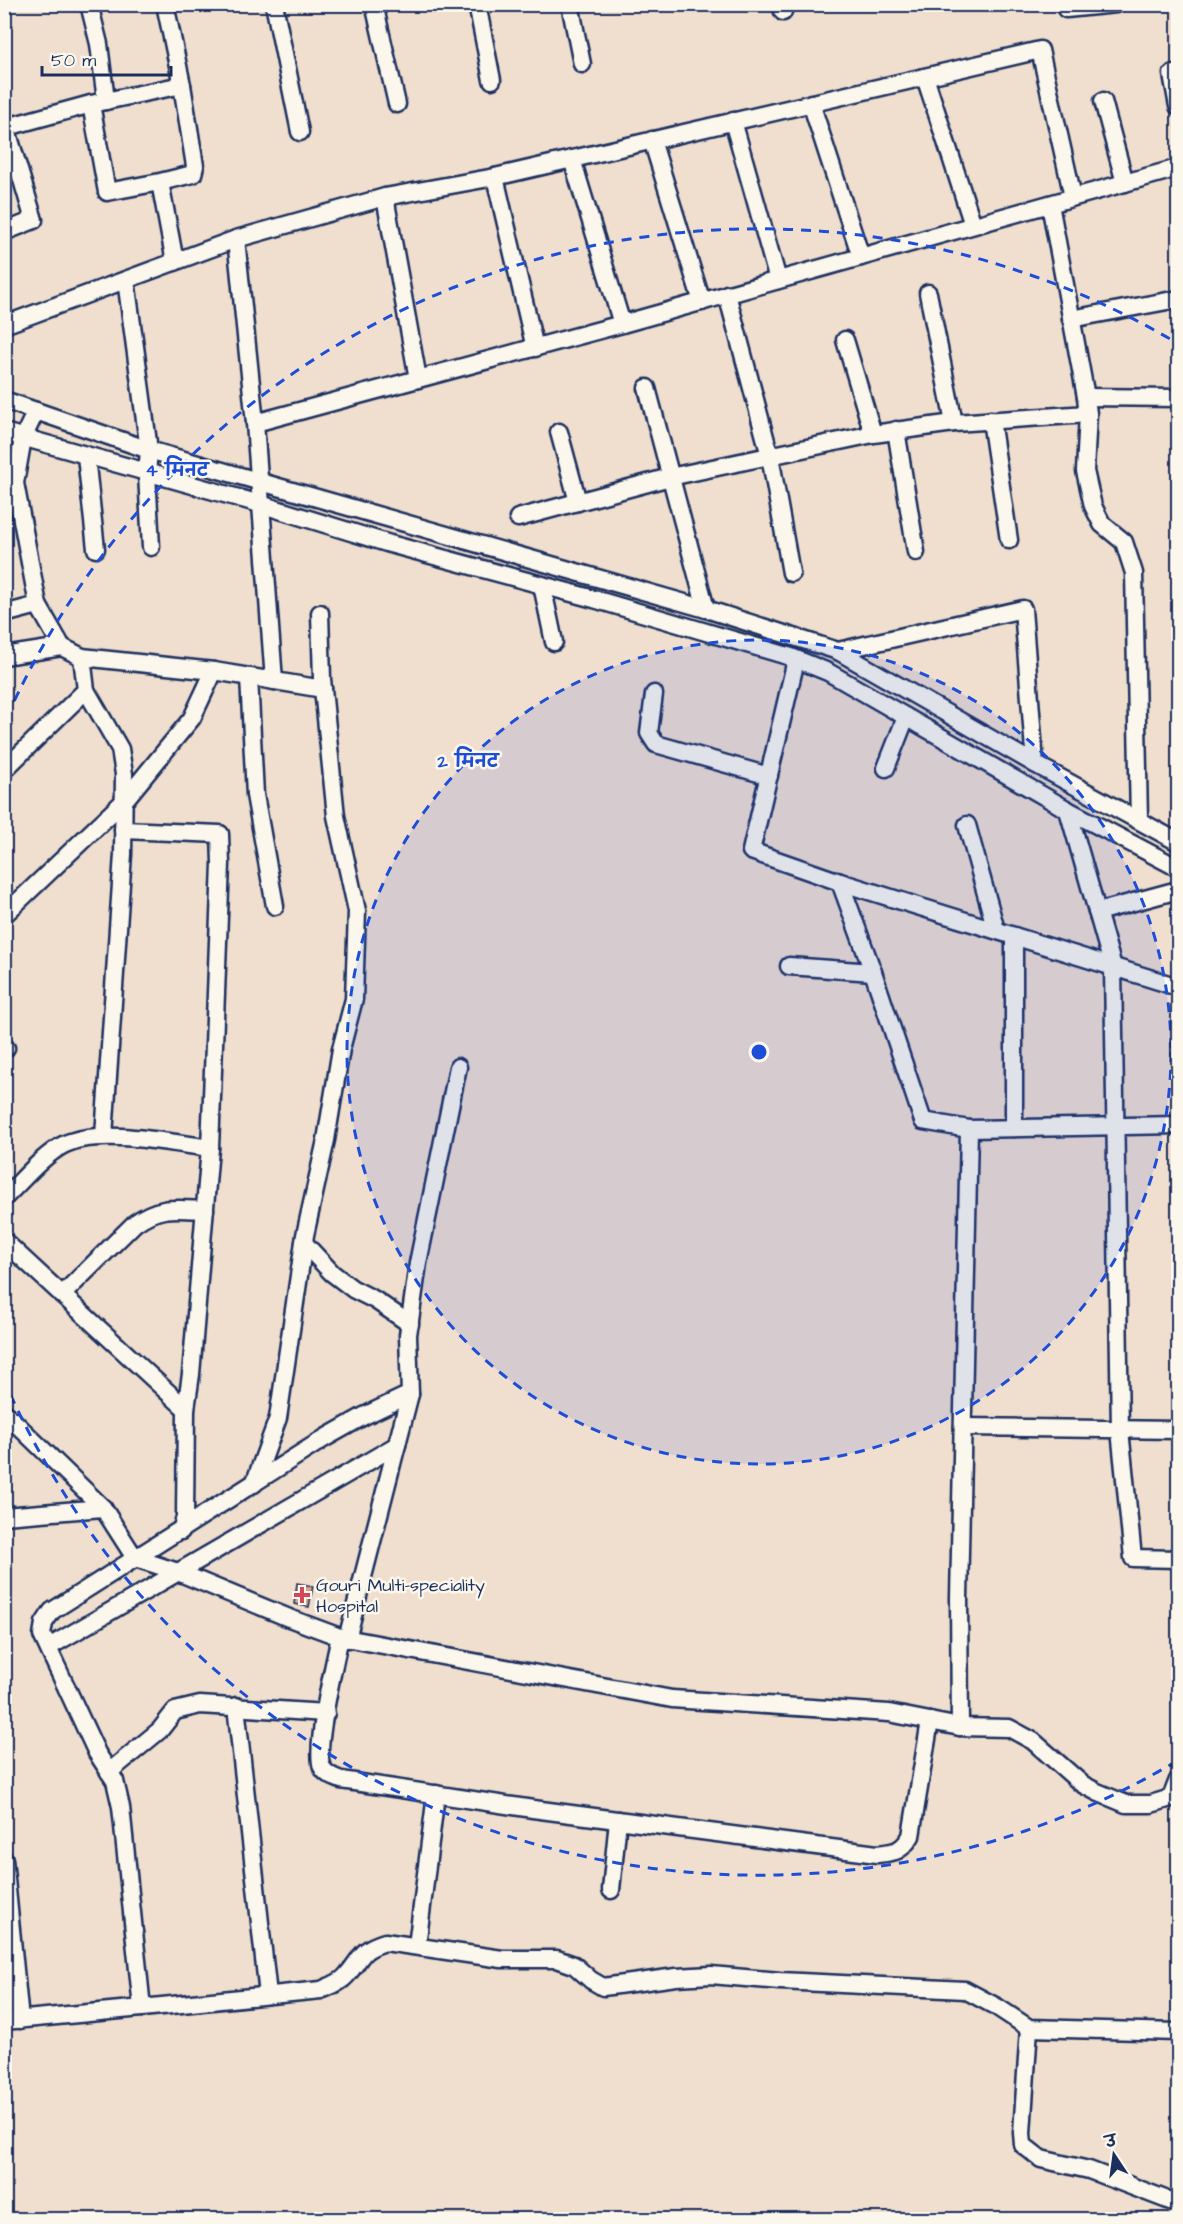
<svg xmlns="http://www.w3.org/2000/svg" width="1183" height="2224" font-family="'Architects Daughter','Playpen Sans Deva',sans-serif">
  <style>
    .building { fill: #d6a888; stroke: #1b2f5e; stroke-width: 1.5 }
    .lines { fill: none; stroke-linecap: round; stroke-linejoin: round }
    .minor-casing { stroke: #1b2f5e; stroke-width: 21 }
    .minor { stroke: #fbf7ec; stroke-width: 16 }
    .ring { fill: none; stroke: #1d4ed8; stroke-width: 3; stroke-dasharray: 10 8 }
    .poi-dot { fill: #d1495b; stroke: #fbf7ec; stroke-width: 2 }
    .labels { text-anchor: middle; stroke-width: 5; stroke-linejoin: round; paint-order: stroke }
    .poi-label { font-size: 18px; fill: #1b2f5e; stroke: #fbf7ec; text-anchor: start }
    .centre { fill: #1d4ed8; stroke: #fbf7ec; stroke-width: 3 }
    .ring-label { font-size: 18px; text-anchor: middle; font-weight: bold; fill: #1d4ed8; stroke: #fbf7ec; stroke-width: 5; stroke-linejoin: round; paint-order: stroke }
  </style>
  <rect width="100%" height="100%" fill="#f0dfce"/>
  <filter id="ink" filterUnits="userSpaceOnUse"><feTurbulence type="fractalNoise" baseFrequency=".0167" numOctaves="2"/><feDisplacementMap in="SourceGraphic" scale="12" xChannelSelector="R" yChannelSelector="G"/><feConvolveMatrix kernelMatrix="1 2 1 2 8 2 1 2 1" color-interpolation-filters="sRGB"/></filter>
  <g filter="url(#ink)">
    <path class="building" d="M297 1583 313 1586 309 1607 294 1604Z"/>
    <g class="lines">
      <defs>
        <g id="minor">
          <path d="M89 4 99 44 106 101"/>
          <path d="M165 4 182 85"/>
          <path d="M274 4 300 132"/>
          <path d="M374 4 397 104"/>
          <path d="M477 4 492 80"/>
          <path d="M570 4 582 64"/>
          <path d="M781 4 783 12"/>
          <path d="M1066 9 1116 4"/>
          <path d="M1172 74 1178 106"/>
          <path d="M925 77 973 225"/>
          <path d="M1103 101 1125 183"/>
          <path d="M811 103 861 257"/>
          <path d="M4 120 34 220 4 232"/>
          <path d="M733 121 778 280"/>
          <path d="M7 127 91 104"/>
          <path d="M652 140 702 302"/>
          <path d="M572 159 622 324"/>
          <path d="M495 177 535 348"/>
          <path d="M160 182 193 174 195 166 182 85 91 104 107 192 160 182 175 262"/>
          <path d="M385 197 418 379"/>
          <path d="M1050 204 1086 397 1088 414 1085 471 1093 506 1102 524 1124 542 1134 573 1139 820"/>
          <path d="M236 239 255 423 274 681"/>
          <path d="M126 280 149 450 147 474 151 547"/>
          <path d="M928 293 954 423"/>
          <path d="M727 294 770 456 791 573"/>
          <path d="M1071 319 1178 299"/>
          <path d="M4 325 236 239 385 197 495 177 1040 50 1073 197"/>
          <path d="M845 340 873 434"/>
          <path d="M647 388 706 609"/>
          <path d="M1086 397 1178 398"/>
          <path d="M4 400 149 450 706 609 838 651 1035 764 1178 842"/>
          <path d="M991 420 1009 540"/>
          <path d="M255 423 622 324 1178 168"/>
          <path d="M896 430 916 552"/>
          <path d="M4 432 260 504 390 544 594 599 791 657 828 672 1068 810 1178 868"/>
          <path d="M559 432 578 502"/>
          <path d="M86 456 96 549"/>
          <path d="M518 518 670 477 873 434 954 423 1088 414"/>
          <path d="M542 585 554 642"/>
          <path d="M4 614 38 605"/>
          <path d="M62 647 82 657 214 671 323 689"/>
          <path d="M838 651 1023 609 1035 764"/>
          <path d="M4 656 62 647 38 605 15 483 23 438 36 411"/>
          <path d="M796 660 751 851 840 882 1178 987"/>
          <path d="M249 677 255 795 275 906"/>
          <path d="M86 690 120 749 124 774 123 854 104 1136"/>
          <path d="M654 694 649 733 656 744 769 776"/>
          <path d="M886 768 906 717"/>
          <path d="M4 770 86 690 82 657"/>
          <path d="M1068 810 1113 967 1120 1430 1133 1558 1178 1559"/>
          <path d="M967 825 996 930"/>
          <path d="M123 830 220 834 221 864 210 1148 191 1374 186 1409 185 1517 181 1531"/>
          <path d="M840 882 873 972 923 1121 969 1129 1178 1125"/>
          <path d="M1097 912 1178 890"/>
          <path d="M4 915 124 801 192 718 214 671"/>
          <path d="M789 966 873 972"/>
          <path d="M4 1049 6 1048"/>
          <path d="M1014 1128V936"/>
          <path d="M4 1198C23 1180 41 1157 63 1145 97 1127 171 1143 210 1148"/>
          <path d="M4 1241 186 1409"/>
          <path d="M304 1243 332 1273 353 1289 375 1300 410 1324"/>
          <path d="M62 1295 135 1223C160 1205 176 1209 205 1210"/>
          <path d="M4 1412 103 1508 135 1558 178 1572 289 1618 340 1637 672 1699 889 1713 960 1727 1009 1728 1033 1741 1082 1784 1097 1792 1126 1804H1151L1171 1798 1178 1780"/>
          <path d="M963 1427 1178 1430"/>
          <path d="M254 1484 278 1418 305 1235 326 1140 341 1049 354 999 357 911 336 816 322 679 320 613"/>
          <path d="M4 1516 103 1508"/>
          <path d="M340 1637C335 1660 314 1750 322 1767 326 1775 334 1777 341 1780L533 1809 877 1854C895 1852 901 1852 911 1836L930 1721"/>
          <path d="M347 1639 410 1394"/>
          <path d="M49 1647 397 1445"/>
          <path d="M236 1706 268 1995"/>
          <path d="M960 1727 959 1598 969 1129"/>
          <path d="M109 1772 160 1730 175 1711 200 1705 326 1713"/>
          <path d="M4 1859 20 2020"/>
          <path d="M611 1890 618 1820"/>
          <path d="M417 1946 436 1794"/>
          <path d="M142 2008 321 1990C330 1986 340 1983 346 1976 363 1957 359 1950 385 1942L502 1959H557L574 1965 591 1980 603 1987 676 1977 711 1975 780 1981 965 1990 997 2007 1029 2028 1178 2032"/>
          <path d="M4 2021 142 2008 121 1807 115 1781 97 1753 42 1635 44 1623 52 1611 325 1438 364 1416 410 1394 408 1335 418 1263 458 1067"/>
          <path d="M1029 2028 1022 2133 1023 2145 1041 2159 1089 2170 1178 2204"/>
        </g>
      </defs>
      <use href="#minor" class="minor-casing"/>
      <use href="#minor" class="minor"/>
    </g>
  </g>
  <circle cx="759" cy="1052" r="412" fill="#1d4ed8" fill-opacity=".12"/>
  <g class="ring">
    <circle cx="759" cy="1052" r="412"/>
    <path d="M1177 1761A823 823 0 0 1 7 1387M7 717A823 823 0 0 1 1177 343"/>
  </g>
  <path class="poi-dot" d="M299 1586h6v6h6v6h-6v6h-6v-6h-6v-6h6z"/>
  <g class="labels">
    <g class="poi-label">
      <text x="316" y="1591">Gouri Multi-speciality<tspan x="316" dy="21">Hospital</tspan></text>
    </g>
  </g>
  <circle cx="759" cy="1052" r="9" class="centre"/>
  <g class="ring-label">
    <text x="177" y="476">4 मिनट</text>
    <text x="468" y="767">2 मिनट</text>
  </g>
  <rect width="1183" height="2224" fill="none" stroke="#fbf7ec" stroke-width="24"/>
  <rect x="12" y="12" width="1159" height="2200" fill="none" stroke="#1b2f5e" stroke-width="2" filter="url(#ink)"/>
  <g transform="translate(1114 2155) rotate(347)" stroke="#fbf7ec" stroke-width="4.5" paint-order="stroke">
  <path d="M0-4.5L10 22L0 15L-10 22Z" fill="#1b2f5e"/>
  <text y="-9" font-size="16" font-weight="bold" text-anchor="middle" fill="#1b2f5e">उ</text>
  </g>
  <path d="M42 66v9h129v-9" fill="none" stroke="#1b2f5e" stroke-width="3"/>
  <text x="51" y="66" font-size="18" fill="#1b2f5e" stroke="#fbf7ec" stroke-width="4.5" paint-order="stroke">50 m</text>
</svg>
